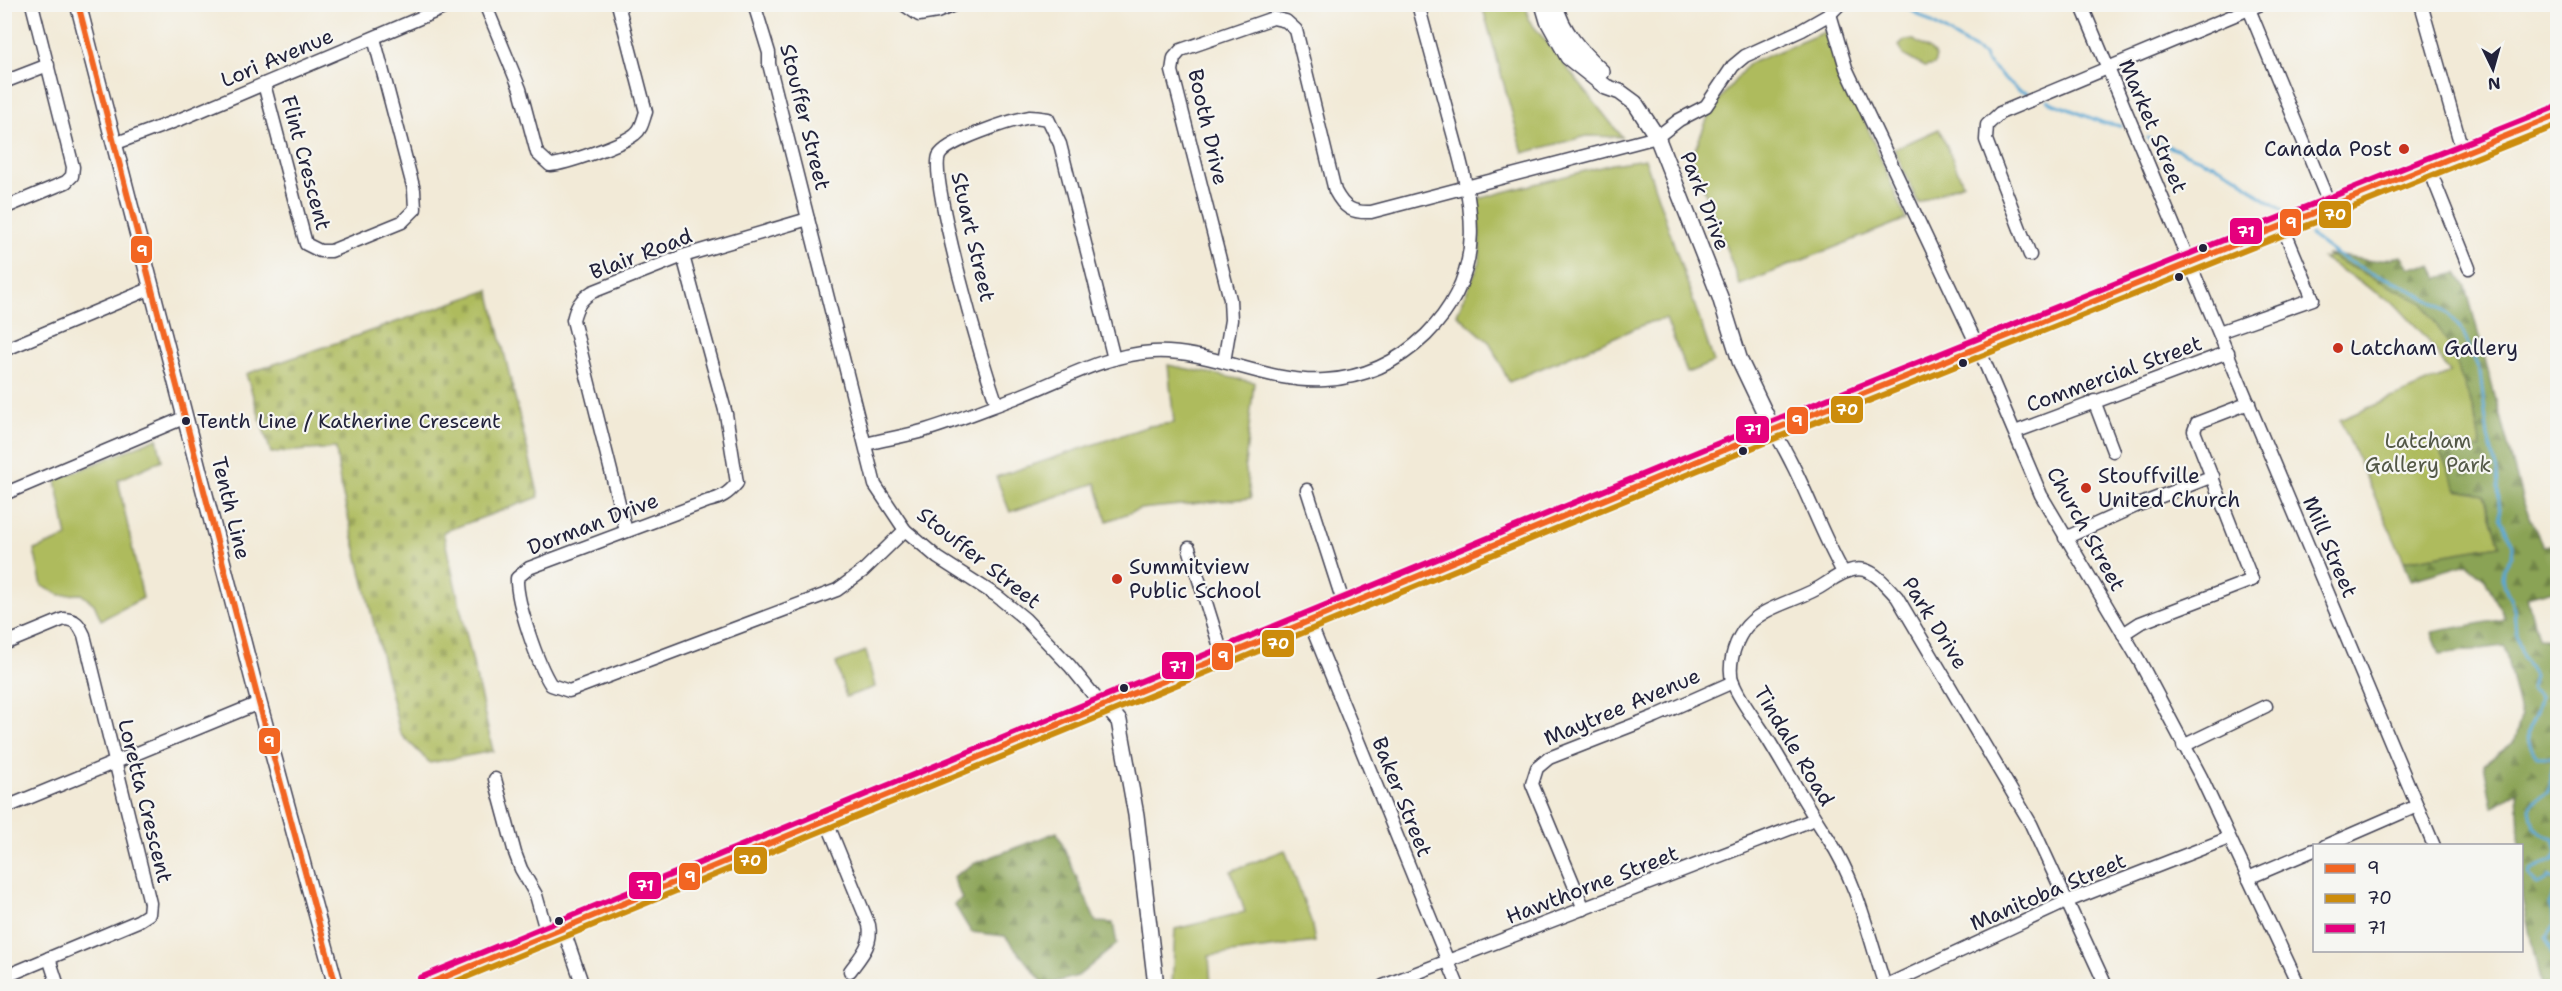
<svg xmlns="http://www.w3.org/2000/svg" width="2562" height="991" font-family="'Shantell Sans',sans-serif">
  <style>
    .green { fill: #aebb5d; stroke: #686e4c; stroke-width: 1.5 }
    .forest { fill: url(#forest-firs); stroke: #566248; stroke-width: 1.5 }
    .cemetery { fill: url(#cemetery-stones); stroke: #686e4c; stroke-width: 1.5 }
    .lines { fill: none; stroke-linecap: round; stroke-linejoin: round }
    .stream { stroke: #59a7d3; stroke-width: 3 }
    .minor-casing { stroke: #414052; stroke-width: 15 }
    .tertiary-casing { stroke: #414052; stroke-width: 18 }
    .secondary-casing { stroke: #414052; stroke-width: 21 }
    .minor { stroke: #fff; stroke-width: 12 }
    .tertiary { stroke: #fff; stroke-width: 15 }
    .secondary { stroke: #fff; stroke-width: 18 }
    .bus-1-casing { stroke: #f6f6f2; stroke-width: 10 }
    .bus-2-casing { stroke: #f6f6f2; stroke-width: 10 }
    .bus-3-casing { stroke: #f6f6f2; stroke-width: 10 }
    .bus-1 { stroke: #f26522; stroke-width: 6 }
    .bus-2 { stroke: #cc8c0c; stroke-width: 6 }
    .bus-3 { stroke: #e5007d; stroke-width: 6 }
    .poi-dot { fill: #c8321e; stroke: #f6f6f2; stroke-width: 2 }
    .bus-dot { fill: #22223b; stroke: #f6f6f2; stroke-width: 2 }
    .labels { text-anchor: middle; stroke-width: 4.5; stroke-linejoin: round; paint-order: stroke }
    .bus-label { font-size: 20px; fill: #22223b; stroke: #f6f6f2; text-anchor: start }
    .street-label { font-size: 21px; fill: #22223b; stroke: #f6f6f2 }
    .poi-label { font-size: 21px; fill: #22223b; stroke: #f6f6f2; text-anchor: start }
    .park-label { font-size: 21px; fill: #535847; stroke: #f6f6f2 }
    .line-badge { stroke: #f6f6f2; stroke-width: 2 }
    .badge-label { font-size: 16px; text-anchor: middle; font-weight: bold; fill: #fff }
  </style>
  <defs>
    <pattern id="forest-firs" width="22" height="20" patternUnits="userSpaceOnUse" patternTransform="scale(1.5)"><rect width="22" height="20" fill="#8aa354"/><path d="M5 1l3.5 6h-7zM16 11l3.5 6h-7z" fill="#708447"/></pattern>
    <pattern id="cemetery-stones" width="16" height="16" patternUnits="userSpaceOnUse" patternTransform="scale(1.5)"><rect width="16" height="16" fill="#aebb5d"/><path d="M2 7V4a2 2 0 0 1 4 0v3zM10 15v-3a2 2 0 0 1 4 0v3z" fill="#95a052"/></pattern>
  </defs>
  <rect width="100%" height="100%" fill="#f6f6f2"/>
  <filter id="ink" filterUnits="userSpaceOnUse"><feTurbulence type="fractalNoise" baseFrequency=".0167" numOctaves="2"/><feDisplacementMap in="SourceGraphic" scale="12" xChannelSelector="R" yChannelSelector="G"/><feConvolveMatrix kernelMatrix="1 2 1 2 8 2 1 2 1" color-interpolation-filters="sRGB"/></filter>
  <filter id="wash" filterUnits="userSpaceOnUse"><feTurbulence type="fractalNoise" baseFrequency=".008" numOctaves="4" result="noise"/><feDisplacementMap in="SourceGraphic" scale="24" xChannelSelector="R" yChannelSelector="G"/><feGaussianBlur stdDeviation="1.35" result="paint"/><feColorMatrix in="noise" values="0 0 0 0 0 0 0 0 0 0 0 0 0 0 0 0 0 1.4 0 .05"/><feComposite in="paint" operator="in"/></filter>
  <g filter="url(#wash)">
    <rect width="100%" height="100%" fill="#f2ead7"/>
    <g class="green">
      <path d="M1482 5H1527L1528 19 1622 137 1587 136 1523 153Z"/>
      <path d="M1827 31 1906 219 1740 285 1692 157 1710 112 1748 64Z"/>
      <path d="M1905 40H1914C1921 46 1931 49 1936 56L1934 65 1924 67 1903 55 1899 46Z"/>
      <path d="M1939 129 1963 183 1918 203 1894 149Z"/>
      <path d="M1645 159 1714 362 1687 373 1666 319 1650 322 1509 382 1490 343 1457 314 1480 261 1479 216 1477 199 1612 164Z"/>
      <path d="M2337 255 2417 294 2462 330 2500 545 2404 561 2340 420 2450 373 2426 337 2395 304 2322 258Z"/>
      <path d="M1168 365 1254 382 1245 465 1251 498 1140 509 1107 521 1096 483 1010 512 996 477 1149 426 1174 423Z"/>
      <path d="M157 438 162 460 118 480 143 598 101 620 94 604 81 594 60 595 42 586 34 550 67 537 56 480Z"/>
      <path d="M866 651 875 687 846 697 836 663Z"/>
      <path d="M1285 850 1311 921 1315 942 1209 956 1211 986H1172L1175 929 1245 912 1231 871Z"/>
    </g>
    <g class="forest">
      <path d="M2326 254 2373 261 2401 256 2409 267 2432 266 2438 278 2457 273 2466 287 2523 502 2543 546 2557 544V589L2527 597 2538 638 2557 639V689L2551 707 2558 719 2557 986 2541 985 2522 899 2517 791 2492 807 2484 764 2514 742 2521 717 2504 646 2440 654 2432 632 2505 619 2485 579 2467 564 2411 580 2404 561 2500 545 2484 495 2457 490 2435 441 2481 448 2474 411 2449 345 2423 303Z"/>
      <path d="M1057 832 1096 922 1113 923 1117 944 1078 976 1045 985 1005 936 971 932 954 904 962 899 953 877 973 864Z"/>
    </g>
    <path class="cemetery" d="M489 290 539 497 443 532 493 751 430 763 400 733 340 483 336 448 271 453 246 374Z"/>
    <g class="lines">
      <g class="stream">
        <path d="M1901 4 1984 55 1986 61 2017 90 2027 93"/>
        <path d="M2048 101 2104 123 2121 126"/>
        <path d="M2147 138 2218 166 2238 177 2259 195 2282 210"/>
        <path d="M2310 235 2337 255 2371 273 2399 283 2442 308 2462 330 2480 372 2488 437 2497 472 2500 517 2513 545 2512 555 2503 569 2502 579 2514 609 2516 634 2523 657 2534 675 2531 689 2540 697C2537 723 2517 730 2537 757H2551L2554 761 2548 792 2533 803 2530 809 2534 827 2541 833 2554 838 2557 852 2553 860 2530 871 2529 876 2537 884 2543 883 2550 876 2558 882"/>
        <path d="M2558 886 2549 904 2555 924 2546 938 2558 964"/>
      </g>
    </g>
  </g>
  <g filter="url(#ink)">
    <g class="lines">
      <defs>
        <g id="minor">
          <path d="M485 4 520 89 537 153 550 165C566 164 623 144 635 134 642 129 643 120 646 112L618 4"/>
          <path d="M754 4 769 53V64L875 485 905 530 938 558 997 596 1025 619 1070 666 1096 698 1106 706"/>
          <path d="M903 4 919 15 937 12 956 4"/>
          <path d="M2081 4 2434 846"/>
          <path d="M2247 4 2330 206"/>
          <path d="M2421 4 2463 153"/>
          <path d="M1830 14 1846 68 1979 349 2041 495 2140 662 2201 777 2299 986"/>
          <path d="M4 82 48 65"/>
          <path d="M264 84 306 244 320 251H331L402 222 415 209 414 190 374 38"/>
          <path d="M114 144 181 119 453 4"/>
          <path d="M2429 168 2469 268"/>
          <path d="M4 208 66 182 72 176 73 167 32 4"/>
          <path d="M2030 255 1986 140 1987 125 2000 113 2261 4"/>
          <path d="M683 256 726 414 737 483C728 494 721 498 708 501L529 568 517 578C516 602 538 665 551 685L569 691 837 590 863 571 905 530"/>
          <path d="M2219 332 2313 299 2282 225"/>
          <path d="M4 350 152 288"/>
          <path d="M1224 362 1231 320 1230 299 1172 71 1174 58 1181 50 1273 18 1286 21 1296 30 1335 191C1344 208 1352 213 1371 212L1657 137 1679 120 1706 106 1733 66 1745 56 1802 30 1830 14 1840 4"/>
          <path d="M2094 401 2113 451"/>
          <path d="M2249 403 2197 423 2194 431 2252 580"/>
          <path d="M997 404C984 370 929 180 939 156 946 141 1012 120 1030 117 1035 117 1042 118 1048 119L1060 144 1114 359"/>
          <path d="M1773 430C1802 475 1817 526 1843 572"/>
          <path d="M2015 432 2228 352"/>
          <path d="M866 444C886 439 906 436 926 430 956 421 985 409 1015 398 1060 381 1103 355 1153 352 1212 349 1267 384 1325 380 1363 378 1398 362 1426 335 1493 268 1471 198 1449 119 1439 81 1428 43 1418 4"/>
          <path d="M1307 490 1345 608"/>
          <path d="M4 494 186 417"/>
          <path d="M626 531 573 320C576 307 580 300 592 292L683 256 808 219"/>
          <path d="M2065 538 2136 506 2213 476"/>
          <path d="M1189 548 1223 657"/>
          <path d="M1310 623 1458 986"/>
          <path d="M2123 634 2140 623 2252 580"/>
          <path d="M4 644 64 619C77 620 79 625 84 635L150 903 149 914 138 921 4 977"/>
          <path d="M2183 746 2266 706"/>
          <path d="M495 779 515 853 521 869 536 895 547 934"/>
          <path d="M4 808 259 703"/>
          <path d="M826 820 869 925C873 944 861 956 850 971"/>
          <path d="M2325 846 2417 806"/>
          <path d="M2248 878 2314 850"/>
          <path d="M1584 909 1532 784 1537 768 1549 758 1656 716 1733 682"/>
          <path d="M563 928 583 986"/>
          <path d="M49 958 58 986"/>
          <path d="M1383 986 1815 819"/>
          <path d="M1885 986C1869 937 1857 881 1828 838 1807 807 1789 774 1769 741 1758 723 1741 703 1733 683 1727 667 1734 645 1743 631 1761 605 1801 601 1825 584 1861 559 1870 567 1897 597L2031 824 2106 986"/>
          <path d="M1885 986 2068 901 2229 838"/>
        </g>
        <g id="tertiary">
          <path d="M78 4 259 703 336 986"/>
          <path d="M1543 4 1548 21 1568 57 1606 87 1620 92 1635 103 1657 137 1720 297 1740 361 1773 430"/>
          <path d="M1555 4C1561 32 1582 53 1602 72"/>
          <path d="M1106 706 1119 721 1136 815 1156 986"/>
        </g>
        <path id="secondary" d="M423 986 1773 430 2109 297 2558 115"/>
      </defs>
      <use href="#minor" class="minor-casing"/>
      <use href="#tertiary" class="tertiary-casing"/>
      <use href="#secondary" class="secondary-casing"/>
      <use href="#minor" class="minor"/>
      <use href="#tertiary" class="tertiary"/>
      <use href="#secondary" class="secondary"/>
      <defs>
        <g id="bus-1">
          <path d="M78 4 259 703 336 986"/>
          <path d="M423 986 1773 430 2558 115"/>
        </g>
        <path id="bus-2" d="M445 986 1776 438 2558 125"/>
        <path id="bus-3" d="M420 978 1770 422 2555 107"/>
      </defs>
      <use href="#bus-1" class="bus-1-casing"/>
      <use href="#bus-2" class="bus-2-casing"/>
      <use href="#bus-3" class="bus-3-casing"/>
      <use href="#bus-1" class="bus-1"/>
      <use href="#bus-2" class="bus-2"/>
      <use href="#bus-3" class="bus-3"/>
    </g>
  </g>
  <g class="poi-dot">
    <circle cx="2404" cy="149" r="6"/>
    <circle cx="2338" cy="348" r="6"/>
    <circle cx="2086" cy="488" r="6"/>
    <circle cx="1117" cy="579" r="6"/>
  </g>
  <g class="bus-dot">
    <circle cx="2203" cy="248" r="5"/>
    <circle cx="2179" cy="277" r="5"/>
    <circle cx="1963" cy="363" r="5"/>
    <circle cx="186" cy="421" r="5"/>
    <circle cx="1743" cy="451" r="5"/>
    <circle cx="1124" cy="688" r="5"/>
    <circle cx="559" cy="921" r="5"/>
  </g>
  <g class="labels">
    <g class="bus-label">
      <text x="197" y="428">Tenth Line / Katherine Crescent</text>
    </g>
    <g class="street-label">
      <text transform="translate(277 58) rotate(-23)" y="7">Lori Avenue</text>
      <text transform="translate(805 117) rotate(76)" y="7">Stouffer Street</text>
      <text transform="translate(2153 126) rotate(67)" y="7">Market Street</text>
      <text transform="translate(1208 127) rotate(77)" y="7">Booth Drive</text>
      <text transform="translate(306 163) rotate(75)" y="7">Flint Crescent</text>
      <text transform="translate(1705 201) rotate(69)" y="7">Park Drive</text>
      <text transform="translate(973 237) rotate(77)" y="7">Stuart Street</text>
      <text transform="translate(641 254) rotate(-21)" y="7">Blair Road</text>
      <text transform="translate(2114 374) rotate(-20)" y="7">Commercial Street</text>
      <text transform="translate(231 508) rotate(76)" y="7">Tenth Line</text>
      <text transform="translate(593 524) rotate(-21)" y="7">Dorman Drive</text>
      <text transform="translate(2086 529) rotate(61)" y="7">Church Street</text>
      <text transform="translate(2330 547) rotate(67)" y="7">Mill Street</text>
      <text transform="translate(979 558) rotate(38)" y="7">Stouffer Street</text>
      <text transform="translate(1935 623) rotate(58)" y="7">Park Drive</text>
      <text transform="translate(1622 707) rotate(-23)" y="7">Maytree Avenue</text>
      <text transform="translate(1794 746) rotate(59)" y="7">Tindale Road</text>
      <text transform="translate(1402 797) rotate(68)" y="7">Baker Street</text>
      <text transform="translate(145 801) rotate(76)" y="7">Loretta Crescent</text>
      <text transform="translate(1592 885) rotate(-21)" y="7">Hawthorne Street</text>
      <text transform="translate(2048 892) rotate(-23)" y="7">Manitoba Street</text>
    </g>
    <g class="poi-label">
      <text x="2392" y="156" text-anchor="end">Canada Post</text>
      <text x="2350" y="355">Latcham Gallery</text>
      <text x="2098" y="483">Stouffville<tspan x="2098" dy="24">United Church</tspan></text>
      <text x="1129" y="574">Summitview<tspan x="1129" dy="24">Public School</tspan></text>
    </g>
    <g class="park-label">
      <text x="2428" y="448">Latcham<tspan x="2428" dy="24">Gallery Park</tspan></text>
    </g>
  </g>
  <g class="line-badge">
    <rect x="2318" y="200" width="34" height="29" rx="6" fill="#cc8c0c"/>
    <rect x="2279" y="208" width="23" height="29" rx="6" fill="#f26522"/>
    <rect x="2229" y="217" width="34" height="28" rx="6" fill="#e5007d"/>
    <rect x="130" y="235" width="23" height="29" rx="6" fill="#f26522"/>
    <rect x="1830" y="395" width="34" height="29" rx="6" fill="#cc8c0c"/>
    <rect x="1786" y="406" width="23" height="29" rx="6" fill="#f26522"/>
    <rect x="1735" y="415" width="35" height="29" rx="6" fill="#e5007d"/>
    <rect x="1261" y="629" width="34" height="29" rx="6" fill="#cc8c0c"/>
    <rect x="1211" y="642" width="23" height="29" rx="6" fill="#f26522"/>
    <rect x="1161" y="651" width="34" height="29" rx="6" fill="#e5007d"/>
    <rect x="258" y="727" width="23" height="28" rx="6" fill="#f26522"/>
    <rect x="733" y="846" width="35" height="29" rx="6" fill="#cc8c0c"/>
    <rect x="678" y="862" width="23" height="29" rx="6" fill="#f26522"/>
    <rect x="628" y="871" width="34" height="29" rx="6" fill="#e5007d"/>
  </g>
  <g class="badge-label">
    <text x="2335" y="220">70</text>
    <text x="2291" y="228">9</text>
    <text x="2246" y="237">71</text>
    <text x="142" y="256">9</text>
    <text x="1847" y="415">70</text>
    <text x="1797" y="426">9</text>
    <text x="1753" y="435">71</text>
    <text x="1278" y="649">70</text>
    <text x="1223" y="662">9</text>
    <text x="1178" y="672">71</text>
    <text x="269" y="747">9</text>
    <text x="750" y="866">70</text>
    <text x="690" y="882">9</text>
    <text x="645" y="891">71</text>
  </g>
  <rect width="2562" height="991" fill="none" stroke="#f6f6f2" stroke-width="24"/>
  <rect x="2313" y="844" width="210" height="108" fill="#f6f6f2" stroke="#a1a1a9" stroke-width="1.5"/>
  <rect x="2325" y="864" width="30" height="9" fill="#f26522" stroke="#a1a1a9" stroke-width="1.5"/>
  <text x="2367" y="874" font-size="18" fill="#22223b">9</text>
  <rect x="2325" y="894" width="30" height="9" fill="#cc8c0c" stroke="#a1a1a9" stroke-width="1.5"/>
  <text x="2367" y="904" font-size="18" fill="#22223b">70</text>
  <rect x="2325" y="924" width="30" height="9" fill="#e5007d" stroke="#a1a1a9" stroke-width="1.5"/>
  <text x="2367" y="934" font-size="18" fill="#22223b">71</text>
  <g transform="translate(2493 69) rotate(175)" stroke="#f6f6f2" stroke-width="4.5" paint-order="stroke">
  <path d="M0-4.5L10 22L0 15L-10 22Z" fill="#22223b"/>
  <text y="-9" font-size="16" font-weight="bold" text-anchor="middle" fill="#22223b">N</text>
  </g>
</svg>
